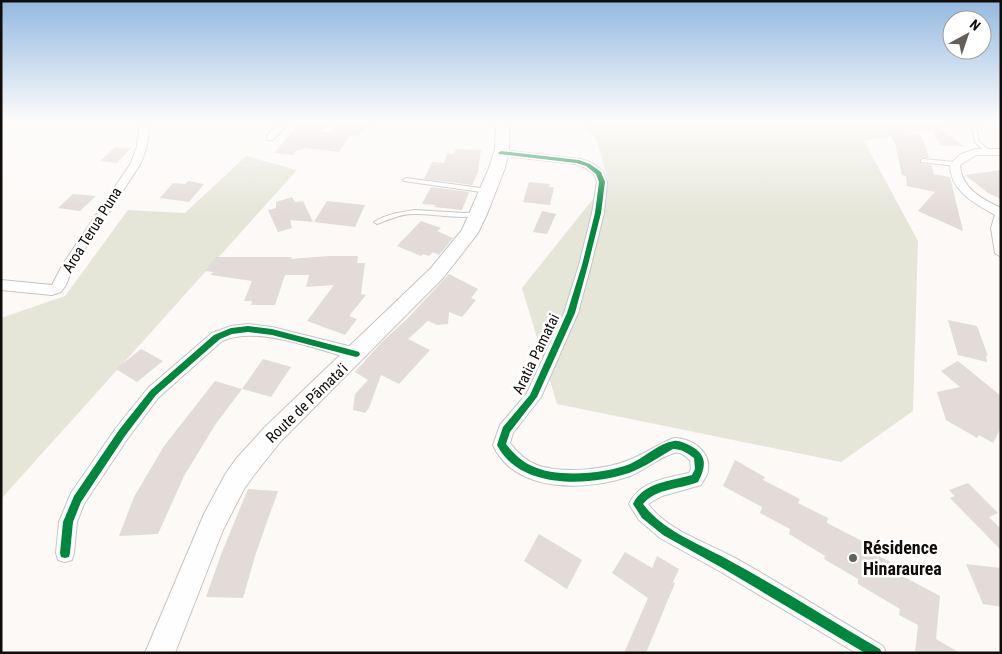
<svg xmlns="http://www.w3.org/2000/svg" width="1002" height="654" font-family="'Roboto Condensed',sans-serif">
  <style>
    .green { fill: #e5e6d8 }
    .building { fill: #e3dbd8 }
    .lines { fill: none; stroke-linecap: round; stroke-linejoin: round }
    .lane-casing { stroke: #c7c4c1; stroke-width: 2 }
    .street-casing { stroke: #c7c4c1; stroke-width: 2 }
    .secondary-casing { stroke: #c7c4c1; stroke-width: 2 }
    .lane { fill: #fffefe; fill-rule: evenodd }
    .street { fill: #fffefe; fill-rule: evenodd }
    .secondary { fill: #fffefe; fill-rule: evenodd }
    .cycleway-casing { stroke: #fff; stroke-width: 3 }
    .cycleway { fill: #00873e; fill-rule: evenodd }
    .poi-dot { fill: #635f5c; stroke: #fff; stroke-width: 2 }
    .labels { text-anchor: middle; stroke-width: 5; stroke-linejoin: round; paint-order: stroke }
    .street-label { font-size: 15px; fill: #100c09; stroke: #fff }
    .near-poi-label { font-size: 18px; font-weight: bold; fill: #100c09; stroke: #fff; text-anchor: start }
  </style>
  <rect width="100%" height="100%" fill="#fcf9f7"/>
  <g class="green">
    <path d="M582 121H646L653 126H713L796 121H984L864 141 918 241 913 411 841 462 557 404 522 288 608 180 597 141Z"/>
    <path d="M246 156 297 170 1 499V318L65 296 128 210 185 213Z"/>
  </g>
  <g class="building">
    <path d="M301 121H328L320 131 324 135 331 134 342 121H374L358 136 350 135 339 152 304 148 302 150H297L293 155 274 153Z"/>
    <path d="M925 121H930L965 147 941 145Z"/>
    <path d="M888 131 919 134 925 144 929 158H920V163L931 165 934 174 950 177 963 231 918 211 935 192 907 186 906 176 902 175 895 143Z"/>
    <path d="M115 147 131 148 117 163 100 161Z"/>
    <path d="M456 149 481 150 478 172 472 185 424 179 432 162 444 163 447 153 454 154Z"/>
    <path d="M1001 170V199L988 193 965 175Z"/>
    <path d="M188 181 204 184 189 202 160 198 173 183 185 184Z"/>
    <path d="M529 182 550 184 549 187H554L550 205 523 202Z"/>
    <path d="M431 187 469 192 462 210 434 207 436 205 422 204Z"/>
    <path d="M73 194 96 196 80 211 58 208Z"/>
    <path d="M292 197 295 202 303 201 313 222 290 220 292 228 278 232 268 210 276 208V202Z"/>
    <path d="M327 201 365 205 355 227 314 222Z"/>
    <path d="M542 211 556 214 547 234 533 232Z"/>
    <path d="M421 221 441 228 437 231 453 238 439 255 433 252 429 256 423 254 421 256 397 246Z"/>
    <path d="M328 256H358L357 263H365L361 294 366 295 349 316 357 319 345 335 307 321 334 285 306 287 309 275H285L275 305H251L252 301H244L252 281 211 275 213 272 205 271 216 257H292L291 259Z"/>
    <path d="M449 274 478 289 471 298 476 300 462 317 449 312 448 324 437 325 428 321 408 339 430 350 399 384 381 375 369 408 365 413 353 410 355 394 368 380 355 372 381 343 408 318Z"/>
    <path d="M948 320 977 326 988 356 986 355 987 362 958 355Z"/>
    <path d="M141 349 163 361 137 382 116 369Z"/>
    <path d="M263 359 291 367 271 397 242 389 215 425 184 476 158 534 119 536 134 497 164 446 215 381 242 389Z"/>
    <path d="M958 361 1001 396V428L993 443 979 435 977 438 946 420 937 392 960 387 941 371Z"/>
    <path d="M735 460 765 477 763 480 800 499 798 503 828 518 827 523 866 543 864 548 898 566 897 573 940 596 936 639 960 653H915L918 625 899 615 900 609 858 584V579L824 559 825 556 789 534 790 529 760 513 762 507 723 486Z"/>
    <path d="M968 483 998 513 989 517 1001 529V550L950 498 955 496 949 490Z"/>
    <path d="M248 489 278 491 256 553 243 598 206 597 222 552Z"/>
    <path d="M539 534 582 560 567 589 524 561Z"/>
    <path d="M625 552 652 568 657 556 679 569 673 582 675 583 646 653H624L648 598 612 573Z"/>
    <path d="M966 564 1001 568V607L983 604Z"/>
  </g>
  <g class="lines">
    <defs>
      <g id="lane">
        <path d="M972 126 976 127 979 142 989 150V152H985L975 142Z"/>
        <path d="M923 159 955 162 958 164 955 166 921 162V160Z"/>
        <path d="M406 178 488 189 491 191 488 193 404 181 403 180Z"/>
        <path d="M415 210 464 213 477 212 480 214C468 221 430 213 414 214 401 214 390 219 377 224L374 222C386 214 401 212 415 210Z"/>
      </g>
      <g id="street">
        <path d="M140 121H150L147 146 141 163 73 267 66 285 61 292 52 295 1 290V280L52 285 63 264 131 163 137 146Z"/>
        <path d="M280 121H290L273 140H267V136Z"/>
        <path d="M330 121H340L330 133H324L322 131Z"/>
        <path d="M976 149H1001V155H976L960 165C961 188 982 199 1001 208V257L995 253 991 228 995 215C974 203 950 191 950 164L961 154Z"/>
        <path d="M501 150 581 159 592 163 603 171 607 182 604 213 591 265 578 313 541 397 513 433 510 443C517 452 526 461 537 465 561 474 606 470 629 460 645 454 658 444 674 438 691 438 711 451 708 470 708 475 703 481 701 485L662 496 648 504C668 531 706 542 735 558 785 586 834 617 883 646L886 653H856L721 572 660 538 639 520 629 504C639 481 667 478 689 473L691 469 690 460C685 456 680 451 674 453 658 458 645 470 630 476 587 491 515 494 493 445L500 425 527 393 564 313 579 265 592 213 597 182 594 174 584 167 575 164 497 155V151Z"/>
        <path d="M248 324 272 327 356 348 361 350 363 354 361 358 356 360C318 350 258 325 222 341L158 398 128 438 84 504 77 522 74 553 72 560 65 562 58 560 56 553 59 522 71 493 116 428 148 388 212 333 231 326Z"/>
      </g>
      <path id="secondary" d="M496 121H510L509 149 505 168 487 214 478 233 443 278 281 441 254 475 244 489 223 530 175 653H145L204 514 226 473 236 459 265 427 431 268 462 230 489 168 495 149Z"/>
    </defs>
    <use href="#lane" class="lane-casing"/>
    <use href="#street" class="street-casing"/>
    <use href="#secondary" class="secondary-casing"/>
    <use href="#lane" class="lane"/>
    <use href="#street" class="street"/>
    <use href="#secondary" class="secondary"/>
    <defs>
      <g id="cycleway">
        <path d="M501 151 579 160 590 164 601 172 605 182 601 213 588 265 575 313 537 397 510 432 506 444C513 453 521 461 532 466 556 478 605 474 630 464 644 458 659 443 674 441 679 440 684 443 689 445 707 454 707 465 698 482 681 489 656 488 643 504 665 533 701 544 732 562 782 589 830 620 880 649L882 653H865L724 569 663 535 642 518 633 504C643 482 672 481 692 475L695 469 694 458C687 453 682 449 673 449 659 457 645 467 629 473 589 486 520 490 497 445L503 427 530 395 567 313 582 265 595 213 599 182 596 174 586 166 576 163 499 154 498 153Z"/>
        <path d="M248 326 272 329 356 351 359 352 360 354 359 356 356 357 272 335 248 332 232 334 220 339 156 395 125 436 81 502 73 522 70 553 69 557 65 558 61 557 60 553 63 522 74 496 119 430 150 391 214 335 231 328Z"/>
      </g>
    </defs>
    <use href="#cycleway" class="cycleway-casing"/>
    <use href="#cycleway" class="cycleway"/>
  </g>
  <linearGradient id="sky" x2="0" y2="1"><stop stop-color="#93b9e0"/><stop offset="0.57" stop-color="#fefcfb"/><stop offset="1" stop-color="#fefcfb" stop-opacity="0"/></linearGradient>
  <rect width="1002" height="213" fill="url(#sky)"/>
  <circle class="poi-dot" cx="853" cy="558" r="5"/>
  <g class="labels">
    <g class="street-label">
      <text transform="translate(92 230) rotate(-58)" y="5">Aroa Terua Puna</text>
      <text transform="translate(536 354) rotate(-64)" y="5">Aratia Pamatai</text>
      <text transform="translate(307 403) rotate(-44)" y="5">Route de Pāmata'i</text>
    </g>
    <g class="near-poi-label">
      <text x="863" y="554">Résidence<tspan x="863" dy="21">Hinaraurea</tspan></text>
    </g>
  </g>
  <rect width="1002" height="654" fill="none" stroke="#100c09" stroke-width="5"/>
  <g transform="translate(967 35) rotate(40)"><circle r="24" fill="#ffffff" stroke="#9f9e9d"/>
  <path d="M0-4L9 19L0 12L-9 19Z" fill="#635f5c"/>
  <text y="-8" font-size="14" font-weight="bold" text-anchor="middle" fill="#100c09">N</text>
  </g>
</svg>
